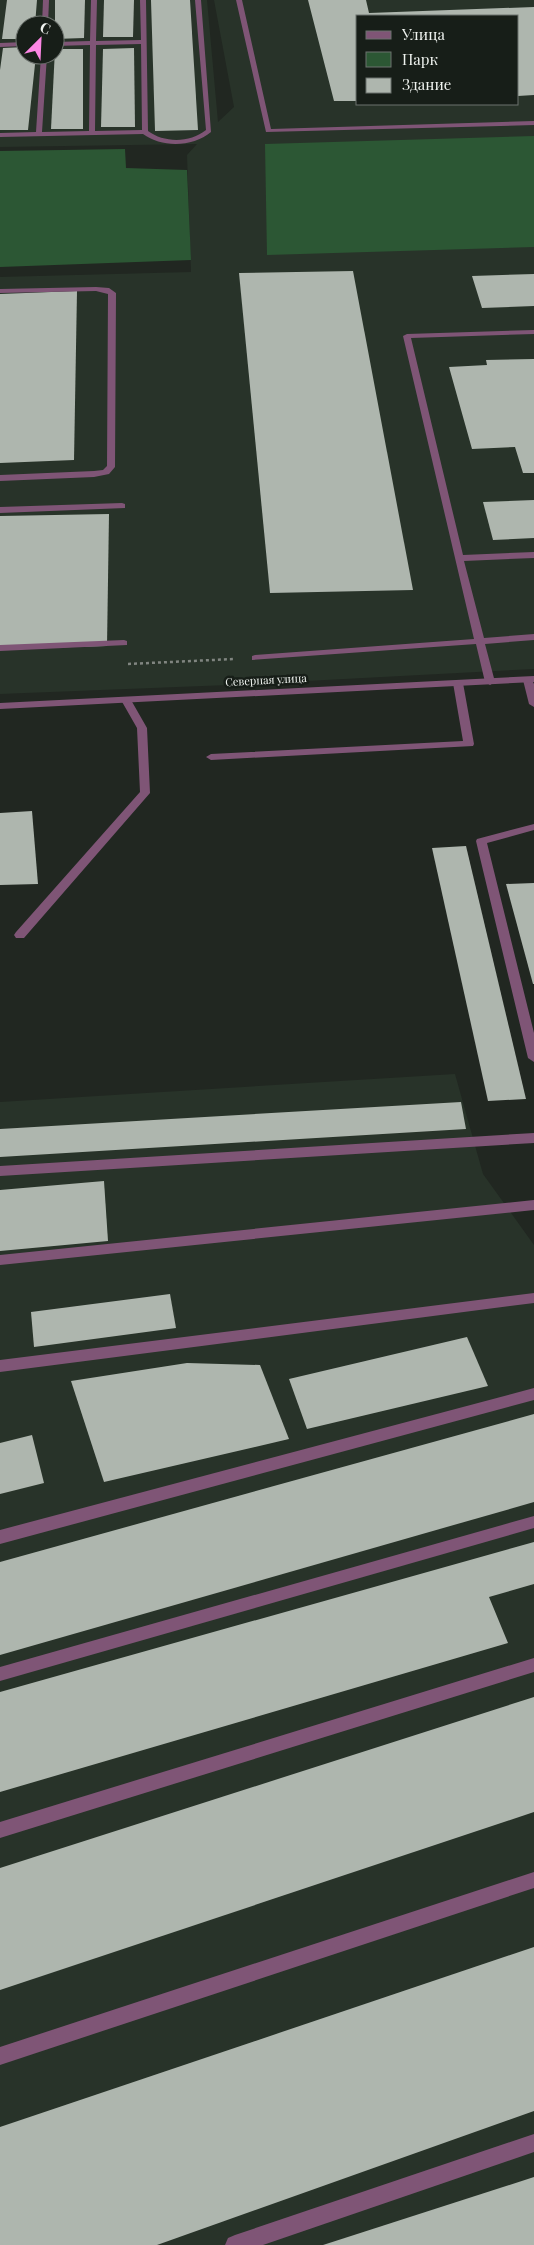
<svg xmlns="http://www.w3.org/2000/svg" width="534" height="2245" font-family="'Playfair Display',serif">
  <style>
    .built { fill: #283329; fill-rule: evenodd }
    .green { fill: #2c5734 }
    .building { fill: #aeb6ae }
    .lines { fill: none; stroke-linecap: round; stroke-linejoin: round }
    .path { stroke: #808580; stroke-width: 2.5; stroke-dasharray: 3 3; stroke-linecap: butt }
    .service { fill: #7f5576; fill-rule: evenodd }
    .minor { fill: #7f5576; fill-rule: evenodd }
    .labels { text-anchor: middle; stroke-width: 5; stroke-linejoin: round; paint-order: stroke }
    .far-street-label { font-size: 11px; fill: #eff3ef; stroke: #171e18 }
  </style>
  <rect width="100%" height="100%" fill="#212721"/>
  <g class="built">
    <path d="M0 0H207L218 122 234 107 214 0H534V669L228 685 0 694V277L191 272 187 155 197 144 0 147ZM358 16H518V104H358ZM25 25H55V55H25Z"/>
    <path d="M455 1074 483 1174 534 1245V2245H0V1102Z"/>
  </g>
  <g class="green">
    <path d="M534 136V247L267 255 265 144Z"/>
    <path d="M125 149 126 168 187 170 191 260 0 267V151Z"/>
  </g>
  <g class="building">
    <path d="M7 0H37L35 25H25V39H2Z"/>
    <path d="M55 0H85L84 38 55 39Z"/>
    <path d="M104 0H134L133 37H103Z"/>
    <path d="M151 0H190L198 130 155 131Z"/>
    <path d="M308 0H366L369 13 534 7V95L518 96V16H358V101H334Z"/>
    <path d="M25 47V55H36L28 130H0V70L3 48Z"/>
    <path d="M134 48 135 127H101L103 49Z"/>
    <path d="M55 49H83V129H51Z"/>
    <path d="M353 271 413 590 270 593 239 273Z"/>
    <path d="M534 274V306L482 308 472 276Z"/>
    <path d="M77 291 74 460 0 463V294Z"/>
    <path d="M534 359V473H523L515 447 472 449 449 367 487 365 486 360Z"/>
    <path d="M534 500V538L493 540 483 502Z"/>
    <path d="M109 514 107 646 0 649V516Z"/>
    <path d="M32 811 38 884 0 885V813Z"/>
    <path d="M466 846 526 1099 488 1101 432 848Z"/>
    <path d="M534 883V984H533L506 884Z"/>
    <path d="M461 1102 466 1129 0 1157V1129Z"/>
    <path d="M104 1181 108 1241 0 1251V1190Z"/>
    <path d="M170 1294 176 1328 34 1347 31 1312Z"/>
    <path d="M467 1337 488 1386 307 1429 289 1379Z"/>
    <path d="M187 1363 260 1365 289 1439 104 1482 71 1381Z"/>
    <path d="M534 1414V1502L0 1655V1562Z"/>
    <path d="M32 1435 44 1483 0 1494V1443Z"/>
    <path d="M534 1542V1584L489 1597 508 1643 0 1792V1692Z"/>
    <path d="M534 1697V1812L0 1990V1868Z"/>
    <path d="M534 1947V2111L157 2245H0V2127Z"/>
    <path d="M534 2177V2245H323Z"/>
  </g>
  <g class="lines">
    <path class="path" d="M128 664 234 659"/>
    <g class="service">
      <path d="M43 0H49L48 25H42Z"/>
      <path d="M91 0H97L96 41 141 40 140 0H146L148 131C164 143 190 143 206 130L195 0H201L211 132C193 147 162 148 143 134L0 137V133L36 132 41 55H47L42 132 89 131 90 45 55 46V42L90 41ZM141 44 142 130 95 131 96 45Z"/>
      <path d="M236 0H242L271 129 534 121V125L266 132Z"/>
      <path d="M25 42V46L0 47V43Z"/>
      <path d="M96 287 109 288 116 293 115 467 109 474 94 477 0 481V475L94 471 103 470 107 466 108 294 96 291 0 293V289Z"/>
      <path d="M534 330V334L411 338 463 555 534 552V558L464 561 484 638 534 634V640L485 644 495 682 490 685 485 682 476 644 252 660V656L255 655 474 639 403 336 407 334Z"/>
      <path d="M122 503 125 504V508L0 513V507Z"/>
      <path d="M124 640 127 641V645L0 651V645Z"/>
      <path d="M528 677 531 678 534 684V707L529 704 523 680Z"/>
      <path d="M458 680 463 683 474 744 473 746 211 760 206 757 211 754 463 741 453 683Z"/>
      <path d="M126 697 131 700 147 728 150 793 24 938H16L14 935 16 932 140 792 137 728 121 700Z"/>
      <path d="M534 824V830L487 843 534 1033V1062L528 1058 476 841 477 839Z"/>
      <path d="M534 1133V1143L0 1176V1166Z"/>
      <path d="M534 1200V1210L0 1265V1255Z"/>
      <path d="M534 1293V1303L0 1372V1360Z"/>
      <path d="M534 1388V1400L0 1544V1530Z"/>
      <path d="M534 1516V1528L0 1681V1667Z"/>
      <path d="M534 1658V1672L0 1838V1822Z"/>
      <path d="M534 1872V1888L0 2065V2047Z"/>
      <path d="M534 2134V2152L263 2245H225L228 2238 235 2235Z"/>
    </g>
    <path class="minor" d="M534 676V682L0 709V703Z"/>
  </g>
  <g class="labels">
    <g class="far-street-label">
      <text transform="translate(266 680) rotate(-3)" y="4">Северная улица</text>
    </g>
  </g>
  <rect x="356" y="15" width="162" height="90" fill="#171e18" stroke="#6d736e"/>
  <rect x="366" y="31" width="25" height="8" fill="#7f5576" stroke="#6d736e"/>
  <text x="402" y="40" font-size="15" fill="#eff3ef">Улица</text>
  <rect x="366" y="52" width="25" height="15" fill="#2c5734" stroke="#6d736e"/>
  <text x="402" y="65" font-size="15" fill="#eff3ef">Парк</text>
  <rect x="366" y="78" width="25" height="15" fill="#aeb6ae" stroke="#6d736e"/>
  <text x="402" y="90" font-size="15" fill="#eff3ef">Здание</text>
  <g transform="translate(40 40) rotate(24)"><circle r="24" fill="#171e18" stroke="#6d736e"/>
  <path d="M0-4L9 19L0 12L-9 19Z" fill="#fc86e4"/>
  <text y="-8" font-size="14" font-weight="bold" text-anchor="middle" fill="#eff3ef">С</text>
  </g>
</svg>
